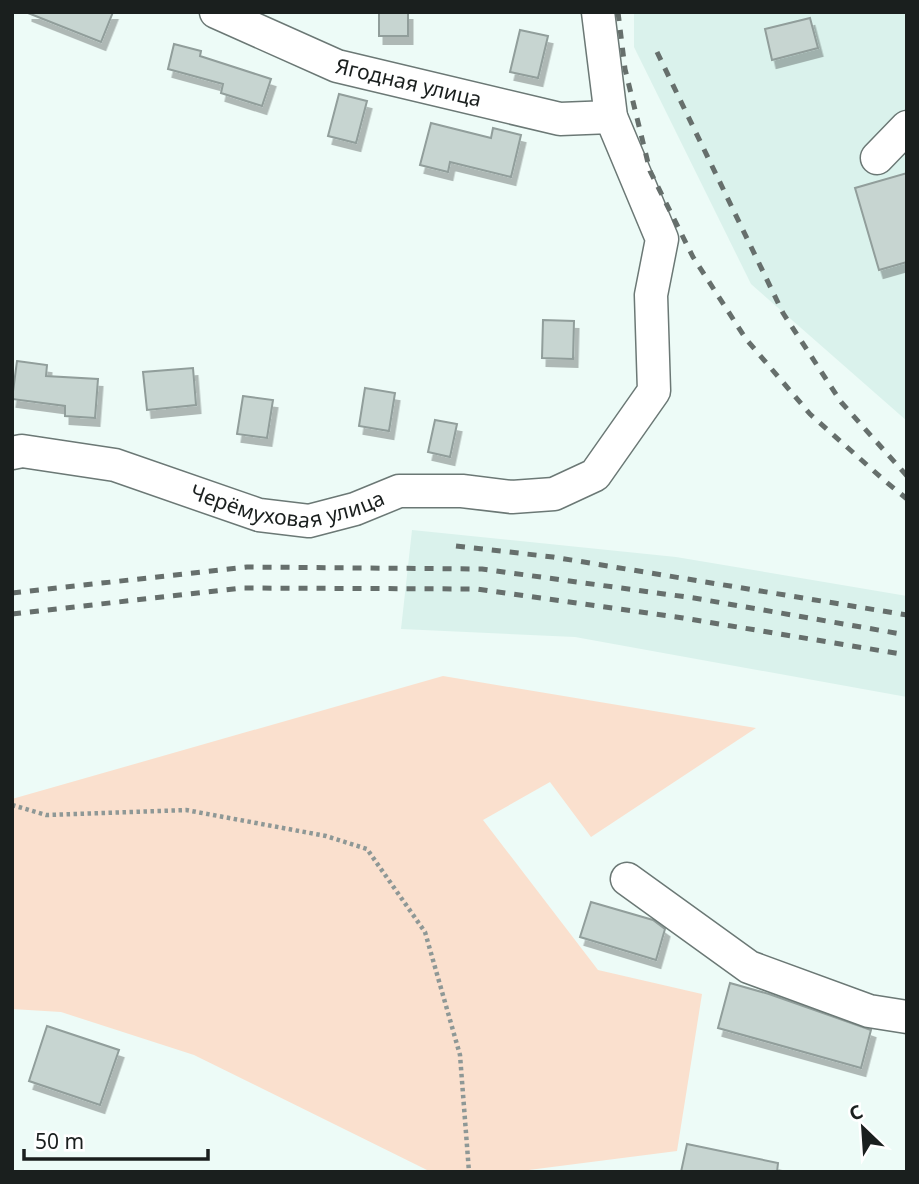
<svg xmlns="http://www.w3.org/2000/svg" width="919" height="1184" font-family="'Noto Sans',sans-serif">
  <style>
    .built { fill: #daf2ec }
    .green { fill: #fae0ce }
    .building { fill: #c7d5d1; stroke: #919e9b; stroke-width: 2; filter: url(#shadow) }
    .lines { fill: none; stroke-linecap: round; stroke-linejoin: round }
    .minor-casing { stroke: #6b7875; stroke-width: 35 }
    .path { stroke: #8e9896; stroke-width: 4.5; stroke-dasharray: 3.5 3.5; stroke-linecap: butt }
    .minor { stroke: #fff; stroke-width: 32 }
    .rail { stroke: #666f6c; stroke-width: 5; stroke-dasharray: 9 9; stroke-linecap: butt }
    .labels { text-anchor: middle; stroke-width: 5; stroke-linejoin: round; paint-order: stroke }
    .street-label { font-size: 21px; fill: #1a1f1e; stroke: #fff }
  </style>
  <defs>
    <filter id="shadow"><feDropShadow dx="4.5" dy="8" stdDeviation="0" flood-color="#0004"/></filter>
  </defs>
  <rect width="100%" height="100%" fill="#edfbf7"/>
  <g class="built">
    <path d="M634 12H907V421L751 284 634 47Z"/>
    <path d="M412 530 676 557 907 596V697L575 637 401 629Z"/>
  </g>
  <path class="green" d="M443 676 756 728 591 837 550 782 483 820 598 970 702 994 677 1151 513 1172 427 1170 194 1055 61 1012 12 1009V799Z"/>
  <g class="building">
    <path d="M28 12H113L101 42 28 13Z"/>
    <rect x="379" y="12" width="29" height="24"/>
    <path d="M810 18 818 48 772 60 765 29Z"/>
    <path d="M520 30 548 36 538 78 510 72Z"/>
    <path d="M174 44 201 51 200 56 271 79 262 106 221 93 223 84 168 69Z"/>
    <path d="M339 94 367 101 356 143 328 136Z"/>
    <path d="M431 123 491 138 493 128 521 135 511 177 450 162 448 172 420 165Z"/>
    <path d="M907 173V262L879 270 855 188Z"/>
    <path d="M543 320 574 321 573 359 542 358Z"/>
    <path d="M17 361 47 365 46 376 98 379 95 418 65 416V406L12 399Z"/>
    <path d="M193 368 196 405 147 410 143 372Z"/>
    <path d="M365 388 395 393 389 431 359 426Z"/>
    <path d="M243 396 273 400 267 438 237 434Z"/>
    <path d="M435 420 457 424 450 457 428 452Z"/>
    <path d="M591 902 653 920 665 929 656 960 580 937Z"/>
    <path d="M730 983 769 994 871 1030 861 1068 718 1028Z"/>
    <path d="M47 1026 119 1050 100 1105 29 1081Z"/>
    <path d="M687 1144 778 1163 777 1172H681Z"/>
  </g>
  <g class="lines">
    <defs>
      <g id="minor">
        <path id="s1" d="M216 12 337 66 560 119 611 117"/>
        <path d="M877 158 907 127"/>
        <path id="s2" d="M12 453 22 451 115 465 259 515 309 521 355 509 399 491H462L512 497 554 494 595 475 654 391 651 295 662 239 611 117 598 12"/>
        <path d="M627 879 749 967 869 1011 907 1017"/>
      </g>
    </defs>
    <use href="#minor" class="minor-casing"/>
    <path class="path" d="M12 805 46 815 186 810 326 836 367 849 425 932 460 1055 469 1172"/>
    <use href="#minor" class="minor"/>
    <g class="rail">
      <path d="M618 12 625 69 650 171 693 257 746 339 810 414 885 481 907 499"/>
      <path d="M657 52 783 313 841 402 907 476"/>
      <path d="M456 546 553 557 907 615"/>
      <path d="M12 593 247 567 482 569 694 598 907 635"/>
      <path d="M12 614 242 588 477 589 683 618 907 655"/>
    </g>
  </g>
  <g class="labels">
    <g class="street-label">
      <text dy="7" stroke="none"><textPath href="#s1" startOffset="206">Ягодная улица</textPath></text>
      <text dy="7" stroke="none"><textPath href="#s2" startOffset="285">Черёмуховая улица</textPath></text>
    </g>
  </g>
  <rect width="919" height="1184" fill="none" stroke="#1a1f1e" stroke-width="28"/>
  <g transform="translate(863 1128) rotate(335)" stroke="#ffffff" stroke-width="5" paint-order="stroke">
  <path d="M0-5L12 26L0 18L-12 26Z" fill="#1a1f1e"/>
  <text y="-10" font-size="19" font-weight="bold" text-anchor="middle" fill="#1a1f1e">С</text>
  </g>
  <path d="M24 1149v10h184v-10" fill="none" stroke="#1a1f1e" stroke-width="3.5"/>
  <text x="35" y="1149" font-size="21" fill="#1a1f1e" stroke="#ffffff" stroke-width="5" paint-order="stroke">50 m</text>
</svg>
